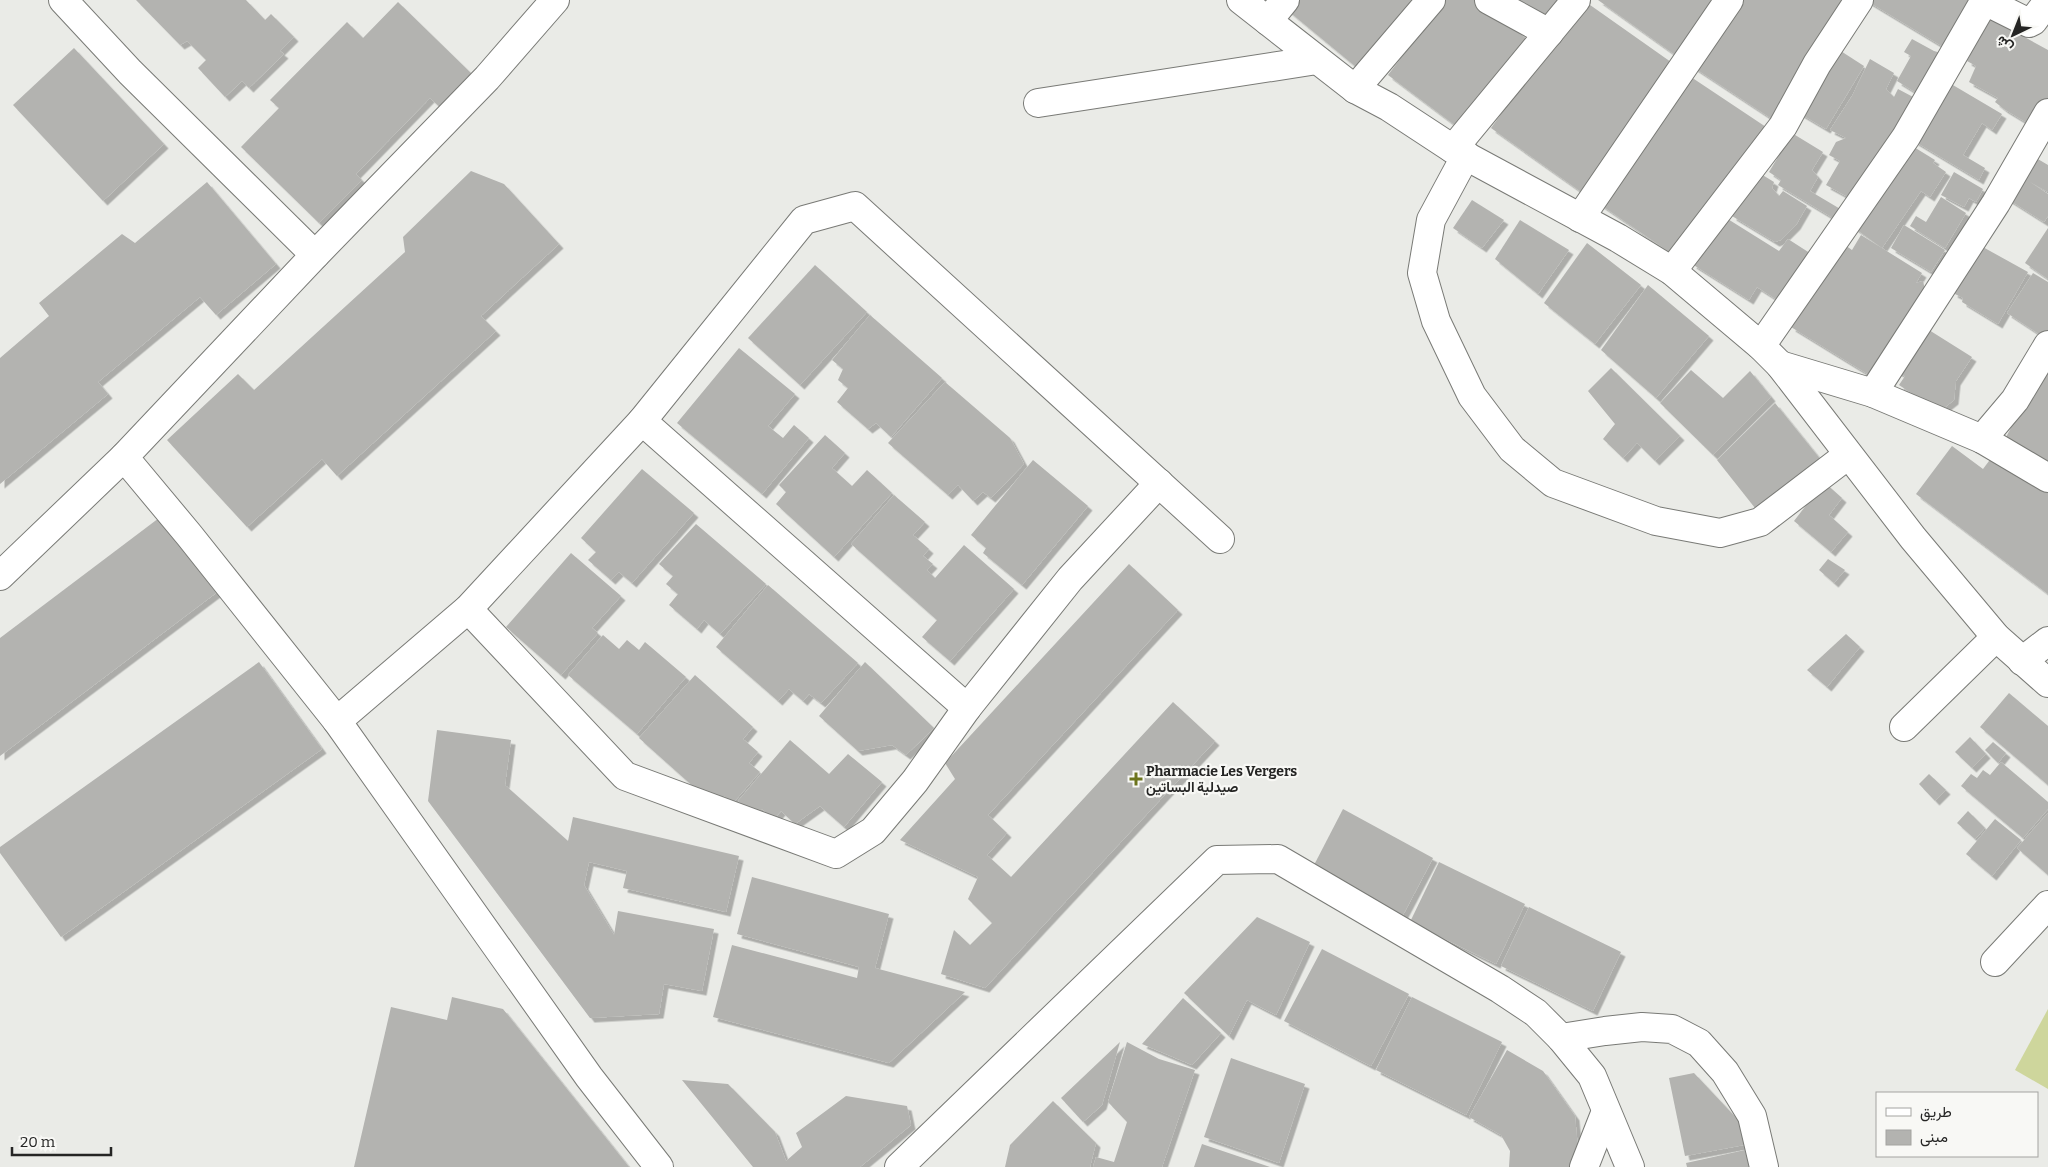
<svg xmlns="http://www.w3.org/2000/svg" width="2048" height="1167" font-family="Bitter,Vazirmatn,serif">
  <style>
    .green { fill: #ced69c }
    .building { fill: #b3b3b0; filter: url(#shadow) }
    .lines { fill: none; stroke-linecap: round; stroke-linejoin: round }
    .minor-casing { stroke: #797a76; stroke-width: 30 }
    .minor { stroke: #fff; stroke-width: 28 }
    .poi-dot { fill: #6c741d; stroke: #f8f8f5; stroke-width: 2 }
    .labels { text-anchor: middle; stroke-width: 4.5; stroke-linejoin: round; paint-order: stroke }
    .poi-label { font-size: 14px; font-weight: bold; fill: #252524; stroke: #f8f8f5; text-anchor: start }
  </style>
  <defs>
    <filter id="shadow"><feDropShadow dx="4.5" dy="4.5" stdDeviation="0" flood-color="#0004"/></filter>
  </defs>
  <rect width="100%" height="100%" fill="#eaebe7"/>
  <path class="green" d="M2048 1009V1089L2015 1070Z"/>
  <g class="building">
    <path d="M136 0H246L265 20 271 14 294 37 280 51 284 54 249 88 242 81 225 97 198 68 206 60 187 41 180 45Z"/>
    <path d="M1293 0H1420L1361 71 1286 9Z"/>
    <path d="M1445 0H1475L1531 42 1464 132 1388 75Z"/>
    <path d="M1503 0H1567L1547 25Z"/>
    <path d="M1583 0 1678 67 1587 196 1491 128Z"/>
    <path d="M1598 0H1716L1678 57Z"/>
    <path d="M1737 0H1849L1772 119 1693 67Z"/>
    <path d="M1868 0H1974L1945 48 1867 1Z"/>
    <path d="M398 2 474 76 442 109 430 98 356 174 362 180 319 223 241 147 279 108 270 100 347 22 363 38Z"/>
    <path d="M1988 17 2048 50V101L2032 126 2004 109 1995 102 1998 98 1969 82 1976 66 1967 61Z"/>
    <path d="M1912 39 1934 51 1948 55 1923 97 1897 81 1911 56 1904 52Z"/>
    <path d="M1833 46 1864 66 1826 129 1794 110Z"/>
    <path d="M74 48 164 144 103 201 13 105Z"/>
    <path d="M1870 59 1894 73 1886 89 1894 97 1898 89 1915 98 1857 202 1826 185 1840 161 1829 155 1836 142 1846 138 1830 130 1852 96Z"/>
    <path d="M1685 73 1766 127 1678 258 1598 203Z"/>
    <path d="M1941 78 2002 114 1992 130 1982 123 1963 155 1985 168 1979 180 1914 141Z"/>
    <path d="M1782 127 1823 152 1812 170 1818 177 1810 191 1847 213 1838 221 1778 185 1781 180 1769 172 1778 157 1768 151Z"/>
    <path d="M1909 144 1935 160 1933 163 1946 172 1930 197 1921 191 1882 248 1849 224Z"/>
    <path d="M2031 155 2048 165V192L2030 182 2048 194V216L2044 222 2006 198Z"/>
    <path d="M471 171 504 184 559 244 481 316 496 331 337 476 322 459 247 527 167 440 238 374 254 390 405 252 403 237Z"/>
    <path d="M1756 171 1774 182 1772 188 1779 196 1783 191 1807 206 1796 225 1781 240 1775 242 1732 216 1737 203Z"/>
    <path d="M1954 172 1983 189 1976 202 1969 198 1964 207 1941 195Z"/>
    <path d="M207 182 276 264 216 315 200 297 98 382 108 394 0 484V358L49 316 39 303 122 234 135 243Z"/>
    <path d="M1941 197 1966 213 1945 248 1910 226 1916 216 1926 222Z"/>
    <path d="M1472 200 1504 220 1482 248 1453 228Z"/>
    <path d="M1723 216 1779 251 1788 239 1816 257 1785 305 1757 287 1749 300 1692 264Z"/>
    <path d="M1520 220 1569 250 1538 294 1495 259Z"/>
    <path d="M1904 225 1945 250 1931 272 1891 248Z"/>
    <path d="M2048 228V279L2025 263Z"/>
    <path d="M1861 235 1922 273 1916 283 1923 281 1926 294 1879 381 1791 327 1842 243 1852 250Z"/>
    <path d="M1587 243 1641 285 1595 344 1544 303Z"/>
    <path d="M1981 246 2028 272 1998 324 1962 302 1963 298 1953 293Z"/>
    <path d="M815 265 867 312 800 385 748 338Z"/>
    <path d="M2033 273 2048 282V333L2045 338 2007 313Z"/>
    <path d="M1648 285 1709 336 1656 398 1601 350Z"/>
    <path d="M870 315 942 378 891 437 876 423 868 429 837 402 848 388 838 380 843 369 832 360Z"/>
    <path d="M1929 330 1972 357 1956 381 1954 400 1944 408 1923 401 1899 385 1905 376 1896 371Z"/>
    <path d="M739 348 795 394 768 426 783 438 794 425 809 438 762 494 677 423Z"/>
    <path d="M2048 357V464L2004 441Z"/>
    <path d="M1611 368 1680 436 1655 461 1637 443 1623 458 1603 439 1615 424 1588 391Z"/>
    <path d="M1691 370 1723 398 1750 371 1771 397 1713 455 1660 403Z"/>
    <path d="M945 382 1010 438 1024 464 991 498 983 492 973 501 958 485 948 495 888 443Z"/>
    <path d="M1775 403 1825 465 1759 513 1717 460Z"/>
    <path d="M825 435 845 453 832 468 852 486 867 470 892 493 834 557 776 504 786 492 779 485Z"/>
    <path d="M1952 446 1983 469 1995 453 2048 493V594L1916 494Z"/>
    <path d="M1033 460 1088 506 1022 585 983 553 986 548 971 535Z"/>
    <path d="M642 469 694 513 632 583 619 572 611 580 588 560 596 552 581 538Z"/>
    <path d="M1824 482 1842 498 1829 515 1848 532 1831 552 1794 521Z"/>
    <path d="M894 495 925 522 913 535 929 549 923 556 933 564 927 570 935 578 964 545 1014 589 950 661 922 637 937 620 851 544Z"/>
    <path d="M159 518 216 593 0 756V638Z"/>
    <path d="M696 524 766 584 720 634 704 620 697 629 669 605 678 594 666 584 673 576 659 564Z"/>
    <path d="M571 553 621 596 592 628 598 633 561 675 506 627Z"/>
    <path d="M1828 559 1845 570 1834 583 1819 570Z"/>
    <path d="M1129 564 1178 610 988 815 1007 833 987 855 1011 877 1173 702 1215 741 985 988 941 974 954 930 970 945 992 923 968 899 978 877 900 840 955 779 945 763Z"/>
    <path d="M768 585 858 663 821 703 809 694 803 701 789 689 778 701 716 647Z"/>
    <path d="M1846 634 1860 647 1827 687 1807 670Z"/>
    <path d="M603 635 619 649 627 640 639 650 645 642 686 677 637 734 568 675Z"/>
    <path d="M259 662 322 749 61 937 0 853V847Z"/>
    <path d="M865 662 934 728 906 755 892 745 858 751 819 716Z"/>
    <path d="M695 675 753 727 743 739 758 752 749 763 760 772 733 803 724 796 719 803 704 796 639 738Z"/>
    <path d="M2009 693 2048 726V785L1980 727Z"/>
    <path d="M437 730 511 740 505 785 568 841 573 817 739 856 726 912 623 888 627 871 589 862 584 885 614 935 618 911 714 929 702 991 664 984 659 1014 590 1018 428 801Z"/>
    <path d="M1970 737 1986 754 1972 768 1955 752Z"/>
    <path d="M790 740 829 774 848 754 882 782 844 827 820 806 795 824 781 811 774 819 762 809 756 816 738 801Z"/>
    <path d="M1993 742 2006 753 1998 763 1985 750Z"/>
    <path d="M2001 762 2048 802V809L2023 838 1961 786 1971 774 1977 778 1983 770 1990 775Z"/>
    <path d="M1929 774 1946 790 1935 801 1919 784Z"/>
    <path d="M1343 809 1433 858 1403 915 1313 867Z"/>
    <path d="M1968 811 1985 828 1975 839 1957 823Z"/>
    <path d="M2048 813V875L2017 848Z"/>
    <path d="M1995 819 2021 840 1992 876 1966 854Z"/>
    <path d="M1439 862 1525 904 1496 964 1410 922Z"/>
    <path d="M752 877 889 914 875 968 965 992 889 1063 713 1017 732 945 857 978 859 967 737 934Z"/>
    <path d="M1529 907 1621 952 1593 1011 1501 966Z"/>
    <path d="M1257 917 1310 942 1276 1015 1247 1000 1229 1036 1184 993Z"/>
    <path d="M1322 949 1409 994 1371 1066 1284 1021Z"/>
    <path d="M452 997 503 1009 629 1167H354L391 1007 447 1020Z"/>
    <path d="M1412 997 1502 1042 1466 1115 1376 1070Z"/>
    <path d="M1183 998 1221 1033 1192 1065 1142 1044Z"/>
    <path d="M1120 1042 1102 1105 1083 1122 1061 1098Z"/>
    <path d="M1127 1042 1159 1059 1195 1070 1162 1167H1093L1096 1157 1114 1162 1127 1122 1108 1102Z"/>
    <path d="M1507 1050 1543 1071 1575 1116 1579 1159 1575 1167H1509L1510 1151 1501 1135 1469 1117Z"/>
    <path d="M1231 1058 1305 1084 1279 1163 1204 1137Z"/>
    <path d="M1694 1073 1740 1122 1744 1145 1685 1156 1669 1078Z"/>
    <path d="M682 1080 728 1084 775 1132 786 1161 802 1147 796 1133 846 1096 907 1106 911 1125 860 1167H753Z"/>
    <path d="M1053 1101 1096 1143 1090 1167H1005L1010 1145Z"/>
    <path d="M1202 1144 1270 1167H1194Z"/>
    <path d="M1745 1150 1749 1167H1687L1686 1163Z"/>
  </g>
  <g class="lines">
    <defs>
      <g id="minor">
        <path d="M63 0 130 72 315 255"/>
        <path d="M555 0 487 78 315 255 124 457 189 535 337 721 589 1077 659 1167"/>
        <path d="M1241 0 1355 89 1389 107 1453 149 1618 238 1672 271 1761 346 1780 365 1913 538 1996 637 2048 683"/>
        <path d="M1489 0 1549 33"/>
        <path d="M1985 1 2029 23 2033 21 2048 1"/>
        <path d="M1268 21 1285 0"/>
        <path d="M1355 89 1431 0"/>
        <path d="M1038 103 1317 60"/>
        <path d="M1453 149 1576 0"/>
        <path d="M1466 155 1431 220 1422 273 1436 321 1472 396 1512 449 1553 483 1656 521 1720 533 1760 522 1848 455"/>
        <path d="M1580 218 1729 0"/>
        <path d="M1672 271 1783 126 1817 64 1859 0"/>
        <path d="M1761 346 1906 137 1985 0"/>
        <path d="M1780 365 1873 393 1982 439 2048 478"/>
        <path d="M1873 393 1996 203 2048 113"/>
        <path d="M642 421 967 708"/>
        <path d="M1982 439 2015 400 2048 345"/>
        <path d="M0 576 124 457"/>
        <path d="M468 609 625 776 836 854 873 831 915 781 967 708 1070 579 1159 483"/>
        <path d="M2022 661 2048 641"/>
        <path d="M337 721 468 609 642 421 804 220 855 206 1220 539"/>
        <path d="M1904 727 1996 637"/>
        <path d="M1995 962 2048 905"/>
        <path d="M1561 1038 1605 1031 1642 1027 1672 1029 1699 1043 1725 1072 1752 1116 1764 1167"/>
        <path d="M899 1167 1217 860 1278 859 1500 989 1536 1013 1561 1038 1592 1076 1630 1167"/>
        <path d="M1584 1167 1606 1111"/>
      </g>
    </defs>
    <use href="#minor" class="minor-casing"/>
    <use href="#minor" class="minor"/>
  </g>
  <path class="poi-dot" d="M1133.5 771.5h5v5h5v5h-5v5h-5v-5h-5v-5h5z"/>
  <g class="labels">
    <g class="poi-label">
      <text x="1146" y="776">Pharmacie Les Vergers<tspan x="1146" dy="16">صيدلية البساتين</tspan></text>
    </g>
  </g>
  <rect x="1876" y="1092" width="162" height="65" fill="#f8f8f5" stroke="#a4a4a1"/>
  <rect x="1886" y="1108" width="25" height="8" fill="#ffffff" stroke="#a4a4a1"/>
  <text x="1920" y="1117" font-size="15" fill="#252524">طريق</text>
  <rect x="1886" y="1130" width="25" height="15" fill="#b3b3b0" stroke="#a4a4a1"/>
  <text x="1920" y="1142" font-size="15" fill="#252524">مبنى</text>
  <g transform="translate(2013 35) rotate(223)" stroke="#f8f8f5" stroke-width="4" paint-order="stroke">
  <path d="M0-4L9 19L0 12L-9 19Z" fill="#252524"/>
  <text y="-8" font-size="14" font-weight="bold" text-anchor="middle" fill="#252524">ش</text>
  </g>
  <path d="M12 1147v8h99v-8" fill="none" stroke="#252524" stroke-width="2.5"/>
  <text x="20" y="1147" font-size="15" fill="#252524" stroke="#f8f8f5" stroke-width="4" paint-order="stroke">20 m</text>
</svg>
